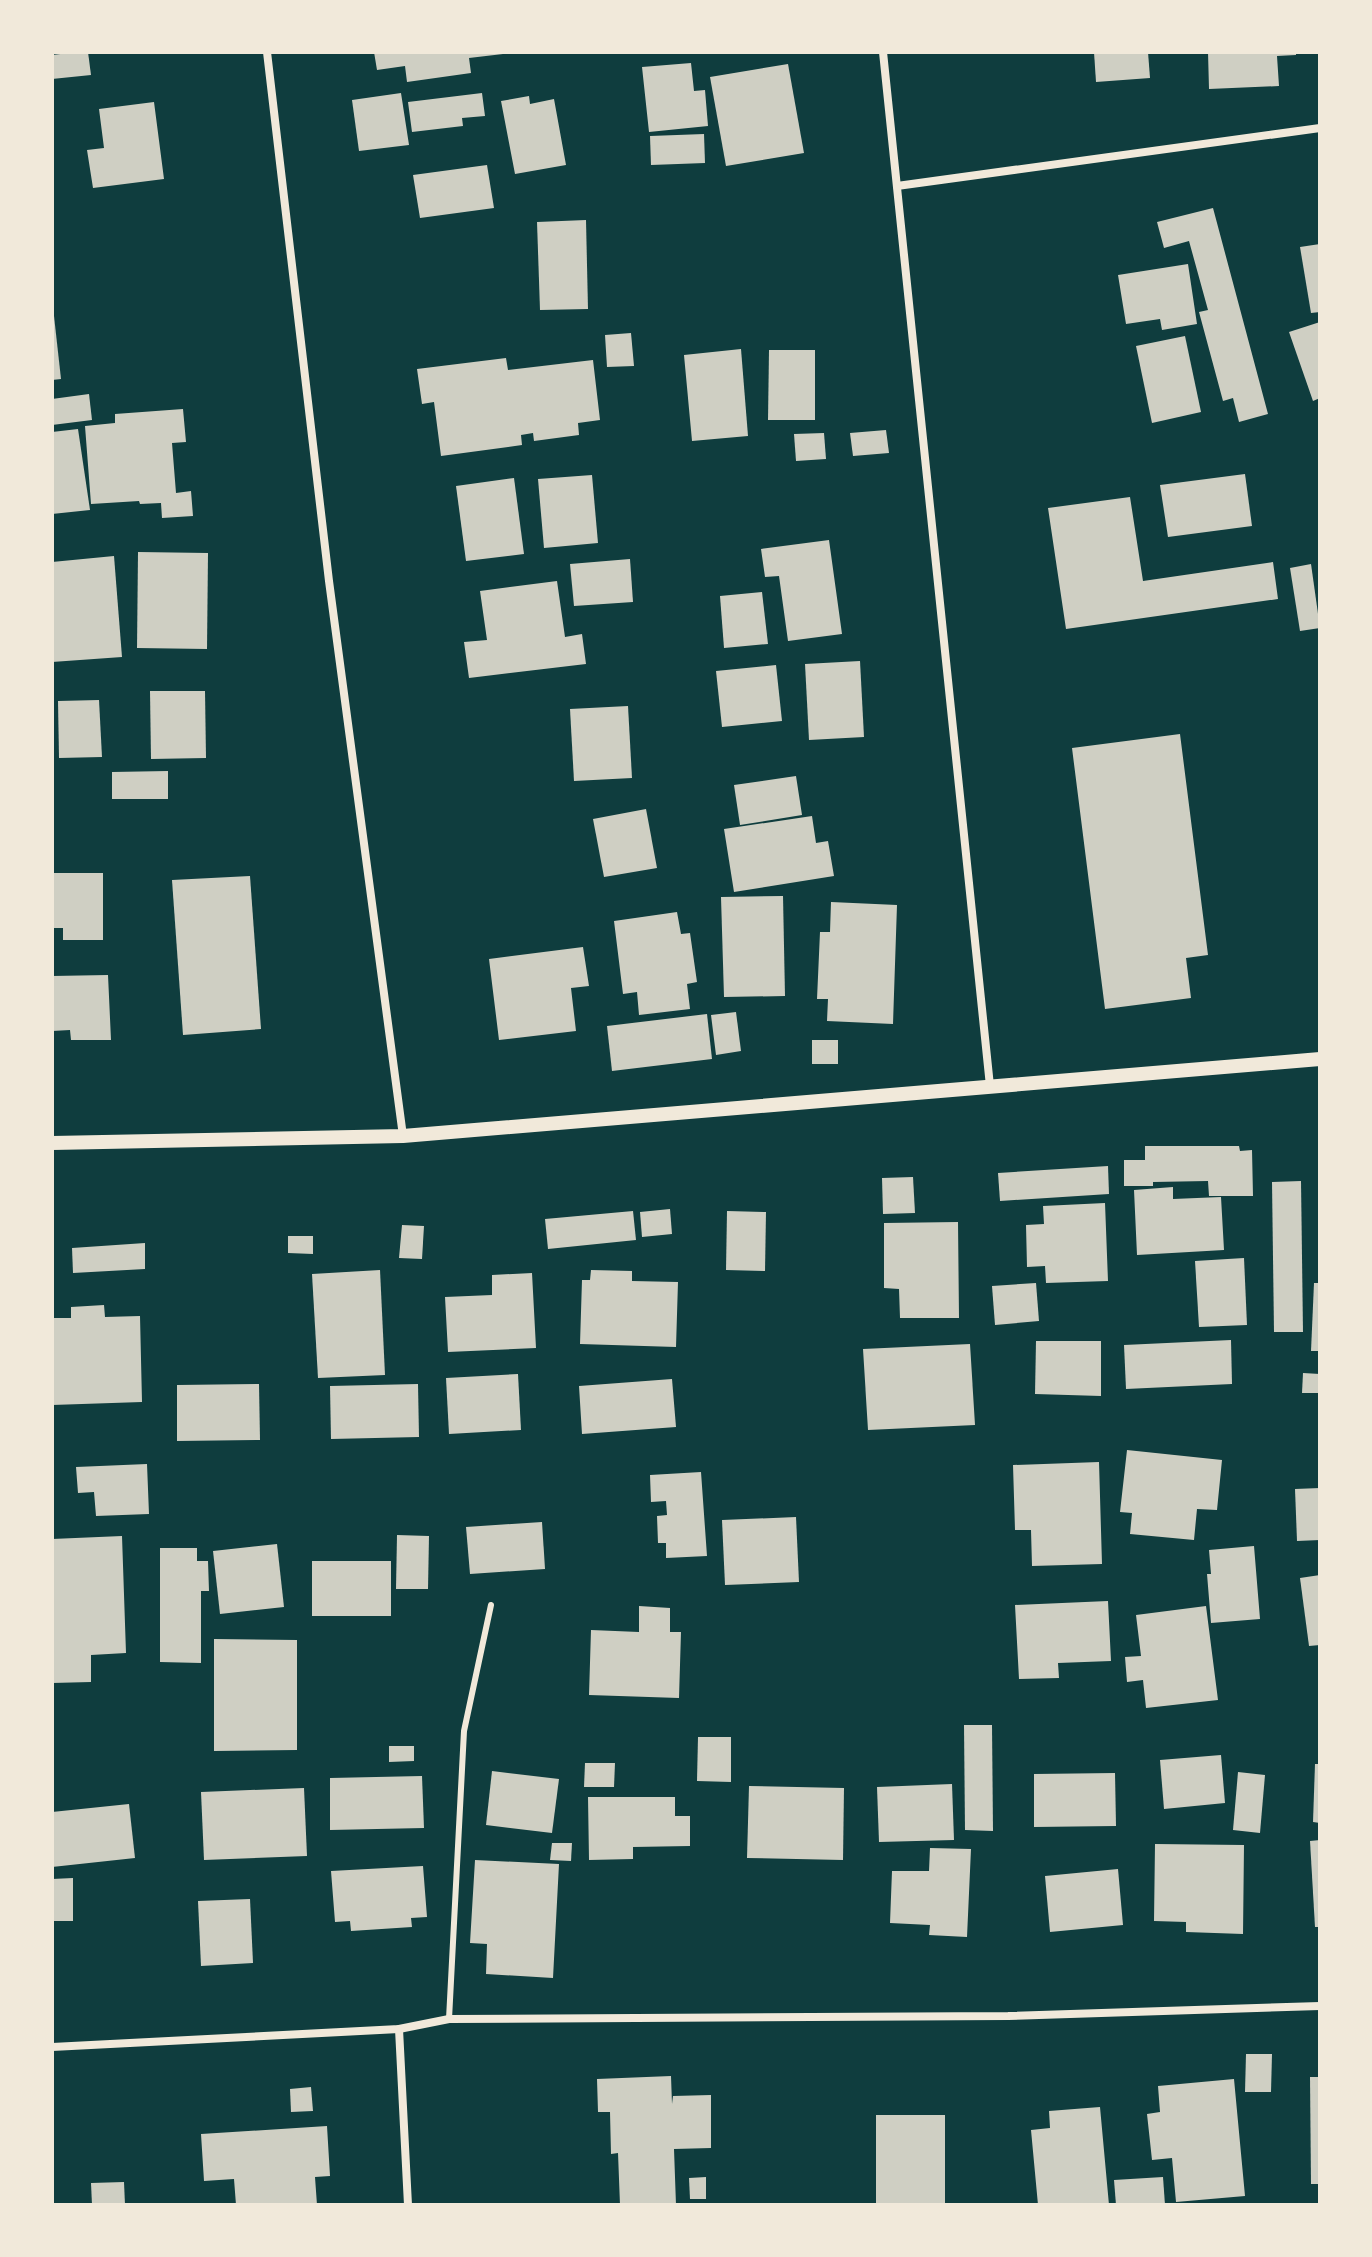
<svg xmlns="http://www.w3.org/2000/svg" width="1372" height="2257" font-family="Figtree,sans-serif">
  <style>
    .building { fill: #cfcfc3 }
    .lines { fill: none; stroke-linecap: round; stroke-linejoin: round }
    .service { stroke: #f1e9da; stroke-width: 6 }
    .minor { stroke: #f1e9da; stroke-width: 8 }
    .tertiary { stroke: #f1e9da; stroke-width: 14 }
  </style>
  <rect width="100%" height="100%" fill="#0f3d3e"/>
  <g class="building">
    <path d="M77 52H88L91 75 52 79V55Z"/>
    <path d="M374 52H503V54L469 58 471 73 407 82 405 66 377 70Z"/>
    <path d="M1094 52H1148L1150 78 1096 82Z"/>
    <path d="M1208 52H1296V55L1277 56 1279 86 1209 89Z"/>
    <path d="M691 63 694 91 705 90 708 126 649 132 642 67Z"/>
    <path d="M788 64 804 153 726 166 710 77Z"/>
    <path d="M401 93 409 145 359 151 352 100Z"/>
    <path d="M482 93 485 116 462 118 463 126 412 132 408 102Z"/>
    <path d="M529 96 530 104 554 99 566 165 515 174 501 101Z"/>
    <path d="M154 102 164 179 93 188 87 150 104 148 99 109Z"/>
    <path d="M704 134 705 163 651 165 650 136Z"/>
    <path d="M487 165 494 208 420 218 413 175Z"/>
    <path d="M1213 208 1268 414 1239 422 1233 398 1223 401 1199 312 1208 310 1189 241 1164 248 1157 222Z"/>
    <path d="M586 220 588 309 540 310 537 222Z"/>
    <path d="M1320 244V312L1311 313 1300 247Z"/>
    <path d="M1188 264 1197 324 1162 330 1160 319 1126 324 1118 275Z"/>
    <path d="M52 316H54L61 379 52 380Z"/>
    <path d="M1320 322V398L1313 401 1289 332Z"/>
    <path d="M631 333 634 366 607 367 605 335Z"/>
    <path d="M1185 336 1201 412 1152 423 1136 346Z"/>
    <path d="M741 349 748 436 692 441 684 355Z"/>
    <path d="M769 350H815V420H768Z"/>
    <path d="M506 358 508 370 593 360 600 420 578 423 579 435 534 441 533 433 521 435 522 445 441 456 434 402 422 404 417 369Z"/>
    <path d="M89 394 92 420 52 425V399Z"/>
    <path d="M183 409 186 442 172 443 176 493 191 491 193 516 162 518 161 503 140 504 139 501 91 504 85 426 115 423V414Z"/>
    <path d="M78 429 90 510 52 514V432Z"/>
    <path d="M886 430 889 453 853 456 850 433Z"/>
    <path d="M824 433 826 459 796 461 794 434Z"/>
    <path d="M1245 474 1252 526 1168 537 1160 485Z"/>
    <path d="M592 475 598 543 544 548 538 479Z"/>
    <path d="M514 478 524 554 466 561 456 486Z"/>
    <path d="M1130 497 1143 581 1273 562 1278 599 1066 629 1048 508Z"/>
    <path d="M829 540 842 634 788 641 779 576 765 577 761 549Z"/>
    <path d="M138 552 208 553 207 649 137 648Z"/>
    <path d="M114 556 122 657 52 662V562Z"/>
    <path d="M630 559 633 602 574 606 570 564Z"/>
    <path d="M1311 564 1320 628 1300 631 1290 568Z"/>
    <path d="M557 581 565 637 582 634 586 664 469 678 464 642 487 640 480 591Z"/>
    <path d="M762 592 768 644 724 648 720 596Z"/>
    <path d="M860 661 864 737 809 740 805 664Z"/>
    <path d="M776 665 782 721 722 727 716 671Z"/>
    <path d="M150 691H205L206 758 151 759Z"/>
    <path d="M99 700 102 757 59 758 58 701Z"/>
    <path d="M628 706 632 778 574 781 570 709Z"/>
    <path d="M1180 734 1208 955 1186 958 1191 998 1105 1009 1072 748Z"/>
    <path d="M168 771V799H112V772Z"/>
    <path d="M796 776 802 815 740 825 734 785Z"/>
    <path d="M646 809 657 868 604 877 593 819Z"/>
    <path d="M812 816 816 843 828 841 834 876 734 892 724 829Z"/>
    <path d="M52 873H103V940H63V928H52Z"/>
    <path d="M250 876 261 1029 183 1035 172 880Z"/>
    <path d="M783 896 785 996 724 997 721 897Z"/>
    <path d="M831 902 897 905 893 1024 827 1021 828 999H817L820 932H830Z"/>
    <path d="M677 912 681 934 690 933 697 982 687 984 690 1009 639 1015 637 992 623 994 614 921Z"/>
    <path d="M583 947 589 986 571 988 576 1031 499 1040 489 959Z"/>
    <path d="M108 975 111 1040H71L70 1030 52 1031V976Z"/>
    <path d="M736 1012 741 1051 716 1055 711 1015Z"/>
    <path d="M707 1014 712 1059 612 1071 607 1026Z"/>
    <rect x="812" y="1040" width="26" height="24"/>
    <path d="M1145 1146H1239L1240 1151 1252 1150 1253 1196H1209L1208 1181 1153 1182V1186H1124V1160H1145Z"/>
    <path d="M1108 1166 1109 1194 1000 1201 998 1173Z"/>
    <path d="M913 1177 915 1213 883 1214 882 1178Z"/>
    <path d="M1301 1181 1303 1332H1274L1272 1182Z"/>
    <path d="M1173 1187V1199L1221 1197 1224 1250 1137 1255 1134 1190Z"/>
    <path d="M1105 1203 1108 1281 1046 1283 1045 1266 1027 1267 1026 1225 1044 1224 1043 1206Z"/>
    <path d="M670 1209 672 1234 642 1237 640 1212Z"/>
    <path d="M633 1211 636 1240 548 1249 545 1219Z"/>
    <path d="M727 1211 766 1212 765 1271 726 1270Z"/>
    <path d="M958 1222 959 1318H900L899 1289 884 1288V1223Z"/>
    <path d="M402 1225 424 1226 422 1259 399 1258Z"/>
    <path d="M288 1236H313V1254L288 1253Z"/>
    <path d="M145 1243V1269L73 1273 72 1248Z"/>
    <path d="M1244 1258 1247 1325 1199 1327 1195 1261Z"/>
    <path d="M380 1270 385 1375 318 1378 312 1274Z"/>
    <path d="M591 1270 632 1271V1281L678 1282 676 1347 580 1344 582 1280H590Z"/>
    <path d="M532 1273 536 1348 448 1352 445 1297 492 1295V1275Z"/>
    <path d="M1036 1283 1039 1321 995 1325 992 1286Z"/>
    <path d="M1314 1283H1320V1351H1311Z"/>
    <path d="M104 1305 105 1317 140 1316 142 1402 52 1405V1318H71V1307Z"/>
    <path d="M1231 1340 1232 1384 1126 1389 1124 1345Z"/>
    <path d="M1036 1341H1101V1396L1035 1394Z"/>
    <path d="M970 1344 975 1425 868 1430 863 1349Z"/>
    <path d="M1303 1373 1320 1374V1393H1302Z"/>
    <path d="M518 1374 521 1430 449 1434 446 1378Z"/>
    <path d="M672 1379 676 1427 582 1434 579 1386Z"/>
    <path d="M259 1384 260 1440 177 1441V1385Z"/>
    <path d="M418 1384 419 1437 331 1439 330 1386Z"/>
    <path d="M1127 1450 1222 1460 1217 1510 1197 1509 1194 1540 1130 1534 1132 1513 1120 1512Z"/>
    <path d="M1099 1462 1102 1564 1032 1566 1031 1530H1015L1013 1465Z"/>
    <path d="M147 1464 149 1514 96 1516 94 1492 78 1493 76 1467Z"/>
    <path d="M701 1472 707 1556 666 1558V1543H658L657 1516 667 1515 666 1501 651 1502 650 1475Z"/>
    <path d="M1320 1488V1540L1297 1541 1295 1489Z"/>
    <path d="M796 1517 799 1582 725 1585 722 1520Z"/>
    <path d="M542 1522 545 1569 470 1574 466 1527Z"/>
    <path d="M397 1535 429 1536 428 1589H396Z"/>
    <path d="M122 1536 126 1653 91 1655V1682L52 1683V1539Z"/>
    <path d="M277 1544 284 1607 220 1614 213 1551Z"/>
    <path d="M1254 1546 1260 1619 1211 1623 1207 1574H1211L1209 1550Z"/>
    <path d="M160 1548H197V1561H208L209 1591H201V1663L160 1662Z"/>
    <rect x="312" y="1561" width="79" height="55"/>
    <path d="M1320 1575V1645L1309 1646 1300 1578Z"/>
    <path d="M1108 1601 1111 1661 1058 1663 1059 1678 1019 1679 1015 1605Z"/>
    <path d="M639 1606 670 1608V1632H681L679 1698 589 1695 591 1630 639 1632Z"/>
    <path d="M1206 1606 1218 1700 1146 1708 1143 1680 1127 1682 1125 1657 1141 1656 1136 1615Z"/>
    <path d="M214 1639 297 1640V1750L214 1751Z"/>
    <path d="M964 1725H992L993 1831 965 1830Z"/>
    <path d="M698 1737H731V1782L697 1781Z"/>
    <path d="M389 1746H414V1761L389 1762Z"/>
    <path d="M1221 1755 1225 1803 1164 1809 1160 1760Z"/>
    <path d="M585 1763H615L614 1787H584Z"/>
    <path d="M1315 1764H1320V1823L1313 1822Z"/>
    <path d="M492 1771 559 1779 552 1833 486 1825Z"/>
    <path d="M1238 1772 1265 1775 1260 1833 1233 1830Z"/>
    <path d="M1115 1773 1116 1826 1034 1827V1774Z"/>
    <path d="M422 1776 424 1828 330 1830V1778Z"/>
    <path d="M952 1784 954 1840 879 1842 877 1787Z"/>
    <path d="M749 1786 844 1788 843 1860 747 1858Z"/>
    <path d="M304 1788 307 1856 204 1860 201 1792Z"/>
    <path d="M588 1797H675V1816H690V1846L633 1847V1859L589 1860Z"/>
    <path d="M129 1804 135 1858 52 1867V1812Z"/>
    <path d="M1320 1840V1927H1315L1310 1841Z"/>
    <path d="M552 1843H572L571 1861 550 1860Z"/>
    <path d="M1155 1844 1244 1845 1243 1934 1186 1932V1922L1154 1921Z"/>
    <path d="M930 1848 971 1849 967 1937 929 1935 930 1925 890 1923 892 1871H929Z"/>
    <path d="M475 1860 559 1864 553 1978 486 1974 487 1944 470 1943Z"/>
    <path d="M423 1866 427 1917 411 1918 412 1927 351 1931 350 1921 335 1922 331 1871Z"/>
    <path d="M1118 1869 1123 1925 1050 1932 1045 1876Z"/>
    <path d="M73 1878V1921H52V1879Z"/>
    <path d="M250 1899 253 1963 201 1966 198 1901Z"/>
    <path d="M1246 2054H1272L1271 2092H1245Z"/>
    <path d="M671 2076 672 2104 673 2096 711 2095V2148L674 2149 676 2205H620L618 2153 611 2154 610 2112H598L597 2079Z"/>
    <path d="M1310 2077H1320V2184H1311Z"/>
    <path d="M1234 2079 1245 2196 1176 2202 1172 2158 1152 2160 1147 2114 1160 2112 1158 2086Z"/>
    <path d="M311 2087 313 2111 291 2112 290 2089Z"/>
    <path d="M1100 2107 1109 2205H1038L1031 2130 1050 2128 1049 2111Z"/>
    <rect x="876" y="2115" width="69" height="90"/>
    <path d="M327 2126 330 2176 315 2177 317 2205H236L234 2179 204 2181 201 2134Z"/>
    <path d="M706 2177V2199H690L689 2178Z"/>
    <path d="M1163 2177 1165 2205H1116L1114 2180Z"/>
    <path d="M124 2182 125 2205H92L91 2183Z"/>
  </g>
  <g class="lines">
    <path class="service" d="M449 2019 464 1731 491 1605"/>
    <g class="minor">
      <path d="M267 52 329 581 403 1136"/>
      <path d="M883 52 990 1086"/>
      <path d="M897 186 1320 128"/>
      <path d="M399 2029 408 2205"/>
      <path d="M52 2047 399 2029 449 2019 1008 2016 1320 2006"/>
    </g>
    <path class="tertiary" d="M52 1143 403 1136 1320 1059"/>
  </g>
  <rect width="1372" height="2257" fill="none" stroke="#f1e9da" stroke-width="108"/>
</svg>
